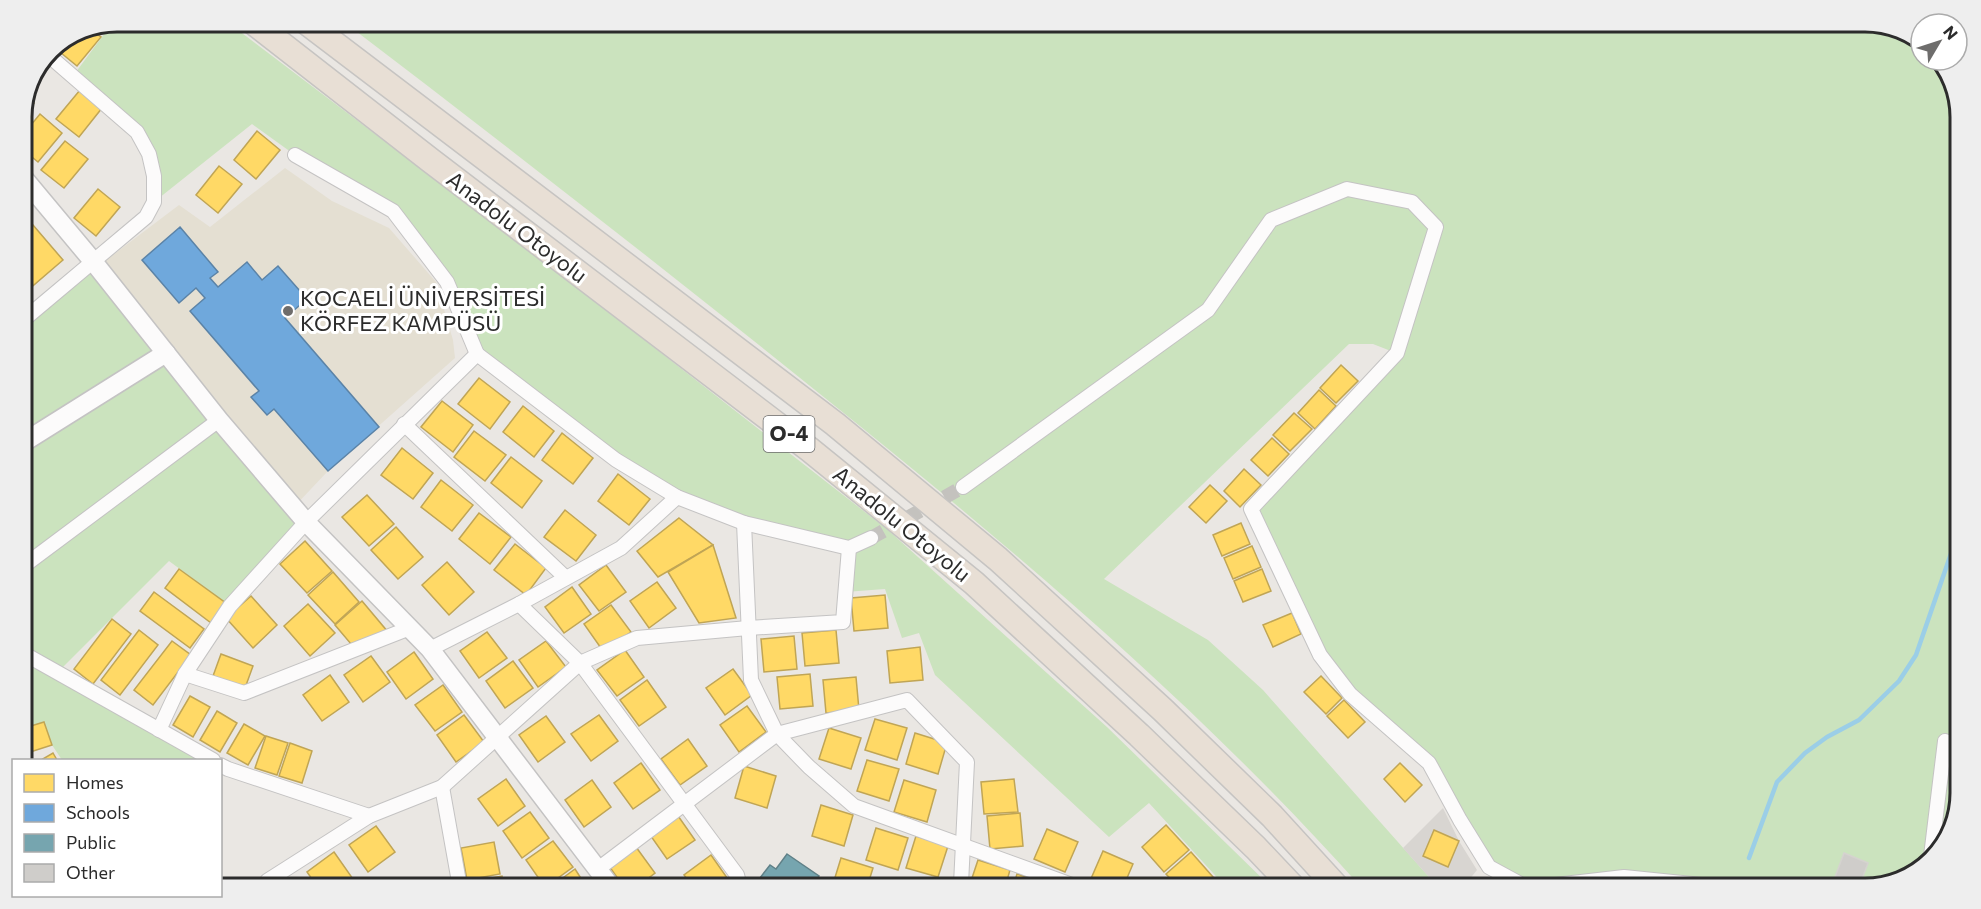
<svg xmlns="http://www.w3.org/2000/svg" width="1981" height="909" font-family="Commissioner,sans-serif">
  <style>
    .education { fill: #e4dfd2 }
    .green { fill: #cbe3be }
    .plaza { fill: #d8d5d1; fill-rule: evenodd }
    .homes { fill: #ffd966; stroke: #c0a555; stroke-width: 1.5 }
    .schools { fill: #6fa8dc; stroke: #5b83a7; stroke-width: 1.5 }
    .public { fill: #76a5af; stroke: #608188; stroke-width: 1.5 }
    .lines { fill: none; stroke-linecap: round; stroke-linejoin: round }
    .stream { stroke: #9bcee7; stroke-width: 4.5 }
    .building { fill: #cfcdca; stroke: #d5d3cf; stroke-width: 1.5 }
    .minor-tunnel { stroke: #c4c2be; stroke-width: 14; stroke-dasharray: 14 7; stroke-linecap: butt }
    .minor-casing { stroke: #c4c3c3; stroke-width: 16 }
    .secondary-casing { stroke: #c4c3c3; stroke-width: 21 }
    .motorway-casing { stroke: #c6c4c2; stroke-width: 27 }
    .minor { stroke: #fcfbfb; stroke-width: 14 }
    .secondary { stroke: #fcfbfb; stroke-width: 18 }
    .motorway { stroke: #e8dfd5; stroke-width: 24 }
    .poi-dot { fill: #6e6d6c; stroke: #fff; stroke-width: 2 }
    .labels { text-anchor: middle; stroke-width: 6; stroke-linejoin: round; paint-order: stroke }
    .shield { fill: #fff; stroke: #6b6b6b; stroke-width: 1.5 }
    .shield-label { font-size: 21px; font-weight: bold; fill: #2c2c2c }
    .street-label { font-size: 22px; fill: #2c2c2c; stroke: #fff }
    .poi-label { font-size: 22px; fill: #2c2c2c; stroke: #fff; text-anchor: start }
    .rim { fill: none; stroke: #2c2c2c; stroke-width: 3 }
  </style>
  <rect width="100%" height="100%" fill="#eae7e3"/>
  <path class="education" d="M285 168 332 201 389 228 436 282 453 340 455 358 328 471 293 508 97 267 179 205 210 227Z"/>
  <g class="green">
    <path d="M116 21H226L569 281 888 530 1107 727 1270 886 1224 885 1149 803 1109 837 935 675 919 633 902 638 885 589 845 592 849 548 677 497 477 354 447 282 393 211 295 155 252 124 154 202 137 132 73 76 113 22Z"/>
    <path d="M344 22 1902 28 1921 44V60H1940L1944 63 1960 110 1953 830 1917 872 1865 888 1721 887 1624 877 1538 887 1489 867 1429 763 1350 694 1320 655 1251 509 1396 353 1373 344H1349L1104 579 1208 640 1263 690 1437 886H1360C1200 707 1017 552 830 402 670 273 508 147 344 22Z"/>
    <path d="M92 260 306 522 230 606 169 561 58 672 213 760H62L52 745 44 722 21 729V322Z"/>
  </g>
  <path class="plaza" d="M1443 808 1459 841 1477 870 1464 886H1437L1403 848ZM1434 830 1459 841 1448 867 1423 856Z"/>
  <g class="homes">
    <path d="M93 31 101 37 77 66 55 48Z"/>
    <path d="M80 90 102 108 79 137 56 119Z"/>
    <path d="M27 97 34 103 21 119V110Z"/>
    <path d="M40 114 62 133 38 162 21 148V137Z"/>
    <path d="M257 131 280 150 256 179 234 160Z"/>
    <path d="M65 141 88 159 64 188 41 170Z"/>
    <path d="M219 166 242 184 218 213 196 195Z"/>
    <path d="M98 189 120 207 96 236 74 218Z"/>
    <path d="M21 211 63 260 21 296Z"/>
    <path d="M1341 365 1358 381 1336 403 1320 388Z"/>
    <path d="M479 378 510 402 490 429 458 404Z"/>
    <path d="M1319 390 1336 406 1315 429 1298 413Z"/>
    <path d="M442 401 473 425 453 452 421 427Z"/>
    <path d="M523 406 554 431 534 457 503 432Z"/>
    <path d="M1294 413 1312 429 1290 451 1273 435Z"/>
    <path d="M474 431 506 455 485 481 454 457Z"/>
    <path d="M562 433 593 458 573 484 542 460Z"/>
    <path d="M1272 438 1289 454 1268 476 1251 460Z"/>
    <path d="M402 448 433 473 413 499 381 475Z"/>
    <path d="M511 457 542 481 522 508 491 483Z"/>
    <path d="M1244 469 1261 485 1240 507 1224 491Z"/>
    <path d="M618 474 650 499 629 525 598 501Z"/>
    <path d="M441 480 473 505 452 531 421 507Z"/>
    <path d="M1210 485 1227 501 1206 523 1189 507Z"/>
    <path d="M367 495 394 524 369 546 342 517Z"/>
    <path d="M565 510 596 535 576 561 544 537Z"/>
    <path d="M479 513 511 537 490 564 459 539Z"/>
    <path d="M679 518 713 545 658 577 637 551Z"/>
    <path d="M1241 523 1250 544 1222 556 1213 535Z"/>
    <path d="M396 527 423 557 398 579 371 550Z"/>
    <path d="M305 541 332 571 307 593 280 564Z"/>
    <path d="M515 544 546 568 526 595 494 570Z"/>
    <path d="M713 545 736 618 699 623 668 572Z"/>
    <path d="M1252 546 1261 567 1233 579 1224 558Z"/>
    <path d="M447 562 474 592 449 615 422 585Z"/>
    <path d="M606 565 626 592 599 611 579 585Z"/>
    <path d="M179 569 230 606 215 626 165 588Z"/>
    <path d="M1262 569 1271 591 1243 602 1234 581Z"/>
    <path d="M333 572 359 602 335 624 308 595Z"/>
    <path d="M657 582 676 608 649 628 630 601Z"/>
    <path d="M572 587 591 614 564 633 545 607Z"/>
    <path d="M154 592 204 629 190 648 140 611Z"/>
    <path d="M885 595 888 628 854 631 851 598Z"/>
    <path d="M251 596 277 625 253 648 226 618Z"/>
    <path d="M362 601 388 632 351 644 335 625Z"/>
    <path d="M308 604 335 633 310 656 284 626Z"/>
    <path d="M611 605 631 632 603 651 584 624Z"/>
    <path d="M1292 613 1301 634 1273 647 1263 625Z"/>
    <path d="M112 619 131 634 93 684 74 669Z"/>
    <path d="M139 630 158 645 120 695 101 680Z"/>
    <path d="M836 630 839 663 805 666 802 633Z"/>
    <path d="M487 632 507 658 479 678 460 651Z"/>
    <path d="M794 636 797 669 764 672 761 639Z"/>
    <path d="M172 641 191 655 153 705 134 690Z"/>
    <path d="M546 641 566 667 538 687 519 660Z"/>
    <path d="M920 647 923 680 890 683 887 651Z"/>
    <path d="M625 650 644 677 617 696 597 670Z"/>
    <path d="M414 652 433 679 406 699 387 672Z"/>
    <path d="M221 654 253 666 245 688 213 676Z"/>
    <path d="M371 656 390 682 363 702 344 675Z"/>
    <path d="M513 661 533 688 505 708 486 681Z"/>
    <path d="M733 669 752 695 725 715 706 688Z"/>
    <path d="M810 674 813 706 780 709 777 677Z"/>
    <path d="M330 675 349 702 322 721 303 695Z"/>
    <path d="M1321 676 1342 698 1326 714 1304 692Z"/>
    <path d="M856 677 859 710 826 713 823 680Z"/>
    <path d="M647 680 666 707 639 726 620 700Z"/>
    <path d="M443 685 462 712 435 731 415 705Z"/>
    <path d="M190 696 210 707 193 737 173 725Z"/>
    <path d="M1344 700 1365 722 1348 738 1327 716Z"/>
    <path d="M747 706 766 732 739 752 720 725Z"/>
    <path d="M217 711 237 723 220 752 200 740Z"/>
    <path d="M464 715 484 742 456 762 437 735Z"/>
    <path d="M599 715 618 741 591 761 571 734Z"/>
    <path d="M546 716 565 742 538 762 519 735Z"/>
    <path d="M875 719 907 728 897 760 865 750Z"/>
    <path d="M44 722 52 745 21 755V729Z"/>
    <path d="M244 724 265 736 248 765 227 753Z"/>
    <path d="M829 728 861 738 851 769 819 759Z"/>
    <path d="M915 733 947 743 938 774 906 764Z"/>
    <path d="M266 736 288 743 277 775 255 768Z"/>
    <path d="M688 739 707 766 680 785 661 759Z"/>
    <path d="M290 743 312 751 302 783 279 776Z"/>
    <path d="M53 753 57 760H41Z"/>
    <path d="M867 760 899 769 889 801 857 791Z"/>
    <path d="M641 763 660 790 633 809 614 783Z"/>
    <path d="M1400 763 1422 785 1405 802 1384 779Z"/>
    <path d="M744 766 776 776 767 808 735 798Z"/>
    <path d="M506 779 525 806 498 826 478 799Z"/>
    <path d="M1014 779 1018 812 984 814 981 782Z"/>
    <path d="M592 780 611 807 584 827 565 800Z"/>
    <path d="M904 780 936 790 927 822 894 812Z"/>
    <path d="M821 805 853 815 844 846 812 836Z"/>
    <path d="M530 812 549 838 522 858 503 831Z"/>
    <path d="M676 813 695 840 667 859 648 832Z"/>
    <path d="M1020 813 1023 846 990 849 987 816Z"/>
    <path d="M1166 825 1189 850 1164 872 1142 847Z"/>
    <path d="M376 826 395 852 368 872 349 845Z"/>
    <path d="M876 828 908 838 898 870 866 860Z"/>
    <path d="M1047 829 1078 842 1065 872 1034 859Z"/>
    <path d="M1434 830 1459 841 1448 867 1423 856Z"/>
    <path d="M916 836 948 846 938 877 906 868Z"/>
    <path d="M553 841 573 867 551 883H542L526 860Z"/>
    <path d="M494 842 500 874 467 880 461 848Z"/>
    <path d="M636 847 655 873 642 883H621L609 866Z"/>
    <path d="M1103 851 1133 864 1124 885H1098L1090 881Z"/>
    <path d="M334 852 353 879 349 882H314L307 872Z"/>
    <path d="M1191 852 1213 877 1204 885H1176L1166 874Z"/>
    <path d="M711 855 730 882 690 883 684 875Z"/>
    <path d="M841 858 873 868 868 884H833Z"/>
    <path d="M978 860 1010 870 1006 884H970Z"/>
    <path d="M575 869 584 883H556Z"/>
    <path d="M1017 874 1049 884V885L1014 884Z"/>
    <path d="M502 876 503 882H469Z"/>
  </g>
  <path class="schools" d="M180 227 218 272 210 278 218 287 247 262 262 280 278 266 307 299 285 318 379 427 328 471 274 409 267 415 251 397 259 391 190 311 205 298 196 288 179 303 142 260Z"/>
  <path class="public" d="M787 854 819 876 814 884 756 883 770 865 776 869Z"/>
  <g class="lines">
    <path class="stream" d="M1749 858 1777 782 1805 753 1827 737 1859 720 1899 681 1916 655 1955 542"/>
  </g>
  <path class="building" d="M1844 853 1868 863 1859 887 1835 877Z"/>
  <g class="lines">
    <path class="minor-tunnel" d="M871 538 963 487"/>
    <defs>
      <g id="minor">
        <path d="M295 155 393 211 447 282 477 354"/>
        <path d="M21 322 146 217 154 202V176L149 154 137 132 47 54"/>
        <path d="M404 424 566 578"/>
        <path d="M963 487 1208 310 1271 220 1347 189 1412 202 1436 227 1397 353 1251 509 1320 655 1350 694 1429 763 1460 820 1489 867 1526 887"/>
        <path d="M744 523 751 680 777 734 809 767 854 806 1072 885"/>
        <path d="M21 568 219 420"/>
        <path d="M519 604 580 663 737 875 739 883"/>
        <path d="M430 649 519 604 621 548 677 497"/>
        <path d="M21 652 213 760"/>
        <path d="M185 674 244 693 410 628"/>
        <path d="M159 730 185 674 230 606 306 522 477 354 616 460 677 497 744 523 849 548 871 538"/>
        <path d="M220 765 228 769 369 816"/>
        <path d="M442 787 459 882"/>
        <path d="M1931 856 1945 741"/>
        <path d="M598 869 777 734 907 700 967 762 961 884"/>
        <path d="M267 881 369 816 442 787 580 663 637 638 748 628 843 622 849 548"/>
        <path d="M1538 887 1624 877 1721 887"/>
      </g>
      <g id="secondary">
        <path d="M21 175 92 260 219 420 306 522 430 649 608 883"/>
        <path d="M21 444 166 353"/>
      </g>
      <g id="motorway">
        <path d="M253 22 430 160 809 449 974 583 1139 735 1256 848 1292 886"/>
        <path d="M306 22 835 424 998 559 1163 710 1272 816 1336 886"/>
      </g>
    </defs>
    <use href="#minor" class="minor-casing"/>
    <use href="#secondary" class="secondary-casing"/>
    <use href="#motorway" class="motorway-casing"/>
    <use href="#minor" class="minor"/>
    <use href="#secondary" class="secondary"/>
    <use href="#motorway" class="motorway"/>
  </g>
  <circle class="poi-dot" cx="288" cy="311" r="6"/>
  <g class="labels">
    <rect class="shield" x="763.5" y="416" width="51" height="36" rx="4.5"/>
    <g class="shield-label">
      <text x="789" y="441">O-4</text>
    </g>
    <g class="street-label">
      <text transform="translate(517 227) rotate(37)" y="8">Anadolu Otoyolu</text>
      <text transform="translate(902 524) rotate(39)" y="8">Anadolu Otoyolu</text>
    </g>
    <g class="poi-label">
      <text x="300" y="306">KOCAELİ ÜNİVERSİTESİ<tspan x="300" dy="25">KÖRFEZ KAMPÜSÜ</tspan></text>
    </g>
  </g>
  <path d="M0 0H1981V909H0ZM117 32H1865A85 85 0 0 1 1950 117V793A85 85 0 0 1 1865 878H117A85 85 0 0 1 32 793V117A85 85 0 0 1 117 32Z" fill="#eee" fill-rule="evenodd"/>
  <path class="rim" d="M117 32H1865A85 85 0 0 1 1950 117V793A85 85 0 0 1 1865 878H117A85 85 0 0 1 32 793V117A85 85 0 0 1 117 32Z"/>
  <rect x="12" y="759" width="210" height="138" fill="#ffffff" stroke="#ababab" stroke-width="1.5"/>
  <rect x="24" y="774" width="30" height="18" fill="#ffd966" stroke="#ababab" stroke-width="1.5"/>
  <text x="66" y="789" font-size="18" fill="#2c2c2c">Homes</text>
  <rect x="24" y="804" width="30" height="18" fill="#6fa8dc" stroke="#ababab" stroke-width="1.5"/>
  <text x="66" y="819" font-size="18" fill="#2c2c2c">Schools</text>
  <rect x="24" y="834" width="30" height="18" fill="#76a5af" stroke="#ababab" stroke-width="1.5"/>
  <text x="66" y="849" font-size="18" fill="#2c2c2c">Public</text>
  <rect x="24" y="864" width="30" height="18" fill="#cfcdca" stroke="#ababab" stroke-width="1.5"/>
  <text x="66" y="879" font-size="18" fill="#2c2c2c">Other</text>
  <g transform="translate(1939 42) rotate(51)"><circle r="28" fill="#ffffff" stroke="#ababab" stroke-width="1.5"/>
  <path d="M0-4.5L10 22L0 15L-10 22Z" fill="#6e6d6c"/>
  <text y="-9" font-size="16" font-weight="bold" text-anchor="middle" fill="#2c2c2c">N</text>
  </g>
</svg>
